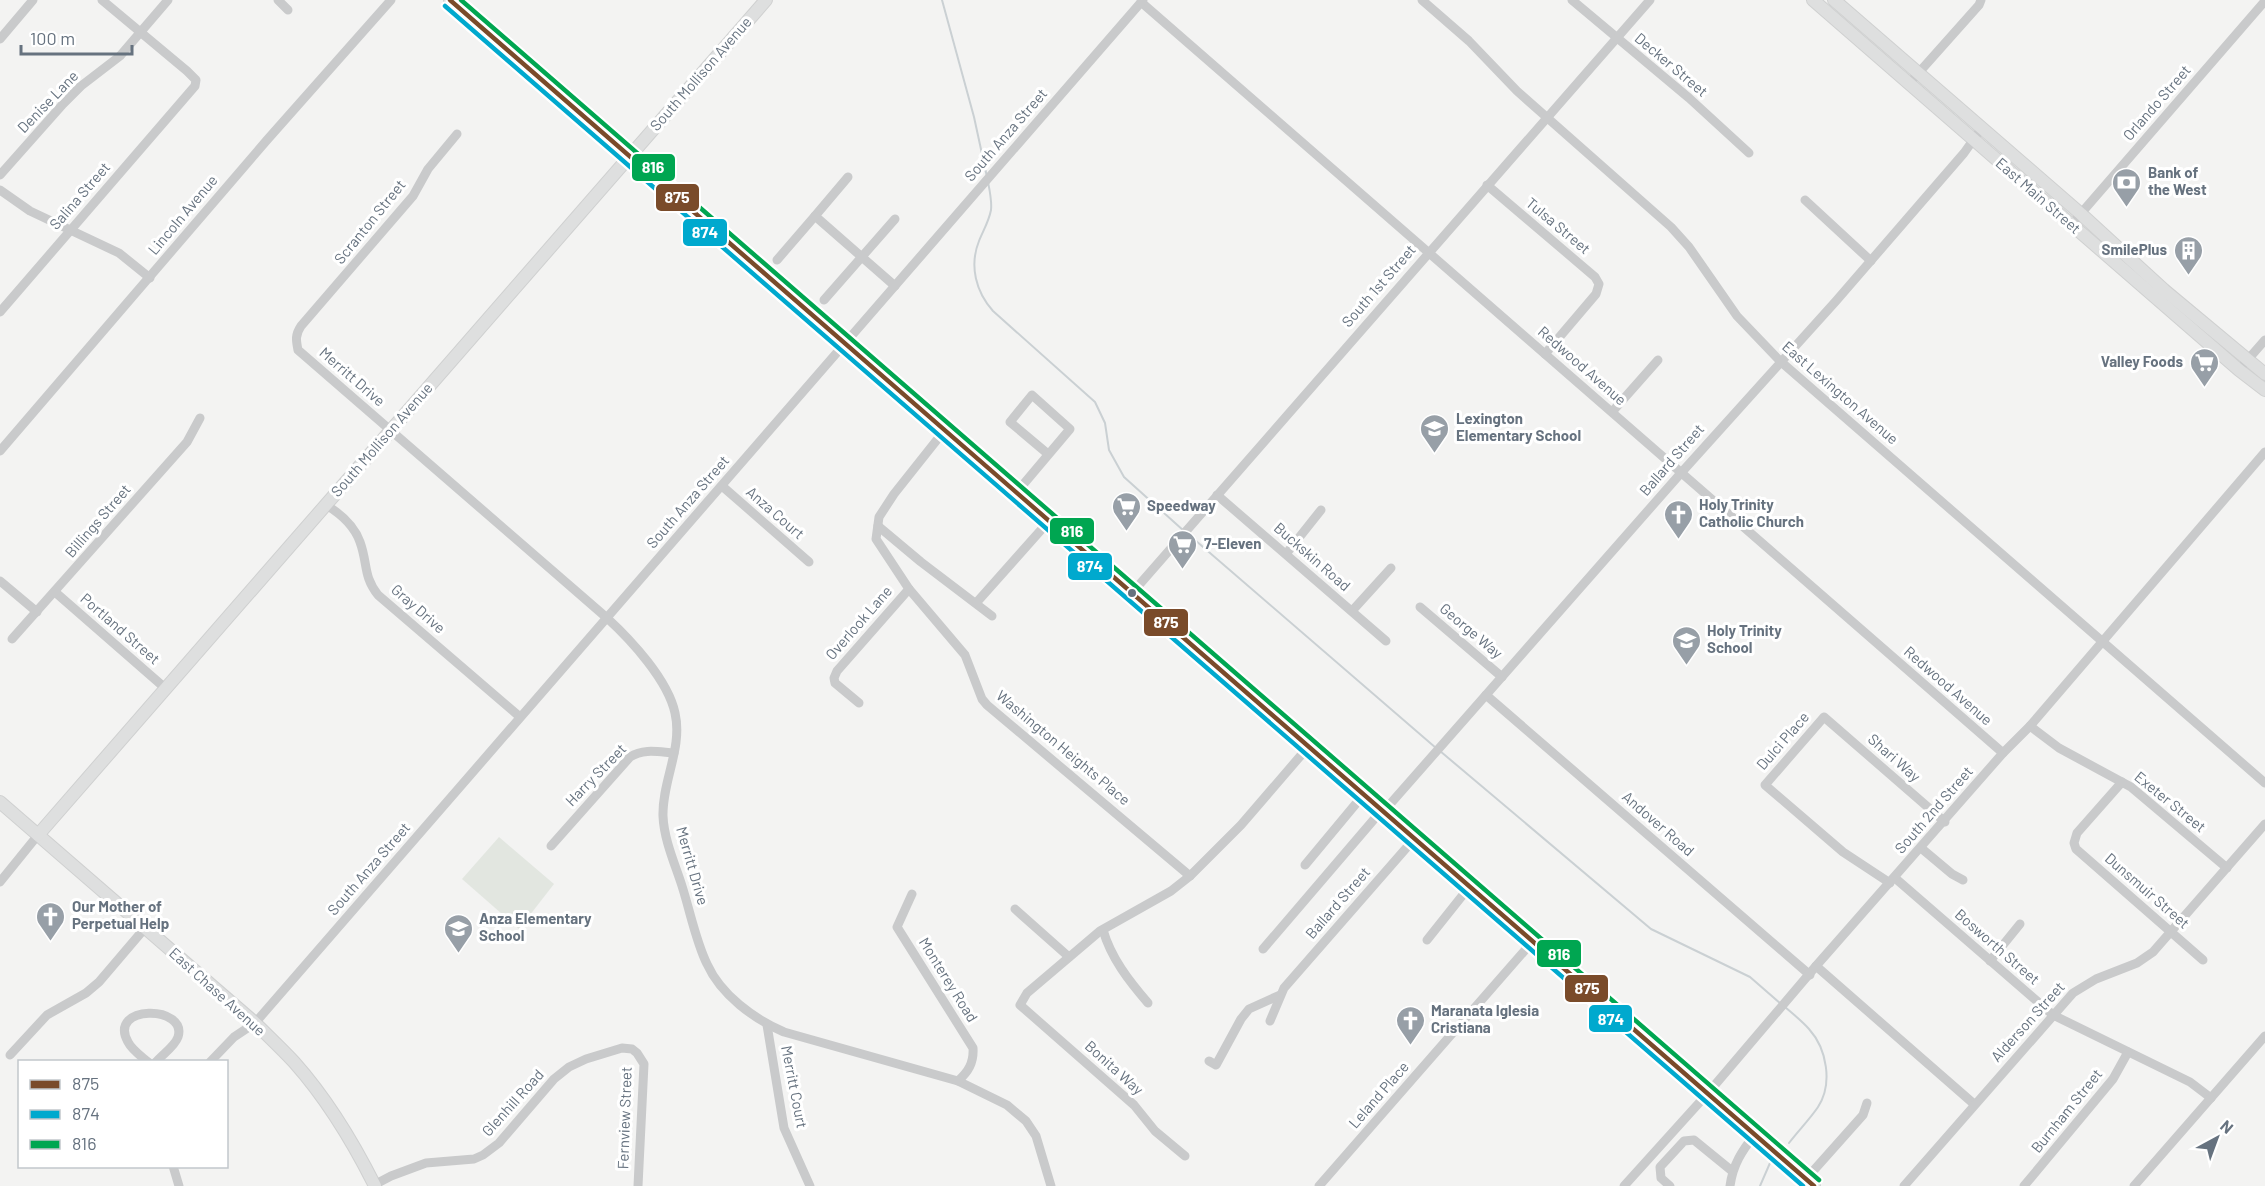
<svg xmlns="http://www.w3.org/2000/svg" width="2265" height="1186" font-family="Barlow,sans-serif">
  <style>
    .pitch { fill: #e2e6e0 }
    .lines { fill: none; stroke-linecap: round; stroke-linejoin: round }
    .stream { stroke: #cad0d3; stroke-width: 2 }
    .major-casing { stroke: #cfd0d0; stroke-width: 14 }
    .minor { stroke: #c9cacb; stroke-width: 9 }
    .major { stroke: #dedfdf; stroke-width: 12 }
    .bus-1-casing { stroke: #fff; stroke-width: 9 }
    .bus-2-casing { stroke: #fff; stroke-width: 9 }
    .bus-3-casing { stroke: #fff; stroke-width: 9 }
    .bus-1 { stroke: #7a4b2a; stroke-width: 4.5 }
    .bus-2 { stroke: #00a9ce; stroke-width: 4.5 }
    .bus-3 { stroke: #00a651; stroke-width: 4.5 }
    .bus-dot { fill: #66727f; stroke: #fff; stroke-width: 2 }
    .labels { text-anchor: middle; stroke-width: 6; stroke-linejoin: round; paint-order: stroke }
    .street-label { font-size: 15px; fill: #66727f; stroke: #fff }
    .poi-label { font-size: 15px; font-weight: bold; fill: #66727f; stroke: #fff; text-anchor: start }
    .line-badge { stroke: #fff; stroke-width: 2 }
    .badge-label { font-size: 16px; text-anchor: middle; font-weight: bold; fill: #fff }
  </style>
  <rect width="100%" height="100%" fill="#f3f3f2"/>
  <path class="pitch" d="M499 837 554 884 519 929 462 879Z"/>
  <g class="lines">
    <g class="stream">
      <path d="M942 0 974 117 987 177"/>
      <path d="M988 182C990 192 992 201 991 210 989 221 983 231 979 241 969 266 976 292 993 311L1095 402 1105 423 1109 450 1124 477 1184 531"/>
      <path d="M1188 534 1436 748"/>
      <path d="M1440 751 1651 929 1750 977 1781 1004"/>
      <path d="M1785 1007C1793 1014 1802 1021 1809 1029 1827 1049 1833 1084 1818 1107 1810 1119 1798 1131 1789 1143"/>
      <path d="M1760 1186 1770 1163"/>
    </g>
    <defs>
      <g id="major">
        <path d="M450 0 1814 1186"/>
        <path d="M1813 0 2239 370 2265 390"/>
        <path d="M1834 0 2081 214 2164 290 2265 374"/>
        <path d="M0 802 255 1023C268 1036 282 1049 294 1062 327 1099 353 1142 375 1186"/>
        <path d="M38 835 766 0"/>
      </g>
    </defs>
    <use href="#major" class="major-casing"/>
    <g class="minor">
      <path d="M278 0 288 10"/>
      <path d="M1422 0 1469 41 1517 91 1671 227 1689 247 1737 316 1780 361 2265 783"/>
      <path d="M1572 0 1689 98 1749 153"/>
      <path d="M1141 2 2003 753"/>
      <path d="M0 39 33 0"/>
      <path d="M1914 78 1979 5 1981 0"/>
      <path d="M457 134 428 169 413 196 301 326C295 335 296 340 298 350L607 618C631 640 668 680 675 713 683 748 662 781 663 816 664 840 675 864 682 886 690 911 696 942 707 964 721 995 754 1019 784 1032L958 1081 1007 1105 1026 1121 1036 1136 1051 1186"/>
      <path d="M0 175 63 104 81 86 120 56 168 0"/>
      <path d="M848 177 815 216 895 286"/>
      <path d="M1487 185 1595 277 1599 284 1596 294 1545 354"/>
      <path d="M0 190 30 211 119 253 150 278"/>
      <path d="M1805 200 1871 261"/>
      <path d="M2077 218 2265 1"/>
      <path d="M777 260 815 216"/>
      <path d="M824 300 895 219"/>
      <path d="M0 312 195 86 196 80 187 71 102 0"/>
      <path d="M2244 364 2265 340"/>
      <path d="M1612 412 1658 360"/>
      <path d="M944 431 894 494 879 517 876 539 909 589 965 655 982 699 987 705 1190 876"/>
      <path d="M0 451 267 140 391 0"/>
      <path d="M722 486 809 562"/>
      <path d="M1016 493 1070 429 1032 395 1010 422 1048 454"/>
      <path d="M1217 495 1386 641"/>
      <path d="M326 505C341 514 354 525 360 542 368 564 363 576 378 595L520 717"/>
      <path d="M878 526 921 562 992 616"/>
      <path d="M1286 554 1321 510"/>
      <path d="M0 581 37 612"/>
      <path d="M55 592 165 688"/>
      <path d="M1132 593 1650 0"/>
      <path d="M977 602 1049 521"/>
      <path d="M1420 607 1502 677"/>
      <path d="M1352 611 1391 568"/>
      <path d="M12 639 187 442 200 418"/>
      <path d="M1486 695 1810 975"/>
      <path d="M859 703 835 683 834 678 837 671 909 589"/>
      <path d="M2030 726 2059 748 2131 787 2227 868"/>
      <path d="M2122 782 2077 833 2074 843 2076 849 2203 960"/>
      <path d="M1384 811 1681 473 1836 301 1964 153 1981 129"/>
      <path d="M551 846 630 757C644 748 659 752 674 753"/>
      <path d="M1921 848 1952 874 1963 880"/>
      <path d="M1305 865 1364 794"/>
      <path d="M1895 878 2053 1015 2190 1082 2211 1098"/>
      <path d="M0 882 38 835"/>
      <path d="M1890 883 1843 852 1765 785 1824 717 1945 822"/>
      <path d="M912 894 897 927 973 1048C974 1063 968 1072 958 1081"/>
      <path d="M1015 909 1069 957"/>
      <path d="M1103 930C1111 958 1129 981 1148 1003"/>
      <path d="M1427 940 1470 886"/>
      <path d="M1263 949 1382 810"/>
      <path d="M1990 961 2020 924"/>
      <path d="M1816 966 1974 1104"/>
      <path d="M1270 1021 1284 988 1415 838"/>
      <path d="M767 1025 784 1128 810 1186"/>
      <path d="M10 1055 47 1015 86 993 99 982 145 928"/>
      <path d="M1209 1061 1216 1065 1241 1019 1249 1009 1280 995"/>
      <path d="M148 1062C141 1056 132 1050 128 1042 107 1004 188 1005 178 1037 175 1046 163 1054 156 1062"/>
      <path d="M210 1062 234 1037 255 1023 1143 0"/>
      <path d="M1185 1156 1155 1131 1134 1105 1020 1005 1027 993 1100 931 1171 891 1190 876 1241 825 1309 746"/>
      <path d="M173 1166 179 1186"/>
      <path d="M1806 1179 1863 1115 1867 1103"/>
      <path d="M374 1185 391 1176 426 1163 474 1159 483 1155 499 1143 554 1079 569 1067 586 1059 622 1048 632 1049 637 1053 644 1064 638 1186"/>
      <path d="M1319 1186 1533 941"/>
      <path d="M1624 1186 1708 1093 1816 966 2003 753 2030 726 2265 452"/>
      <path d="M1670 1186 1661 1178 1660 1167 1684 1141 1694 1140 1732 1171"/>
      <path d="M1730 1186C1733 1164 1742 1151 1755 1134"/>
      <path d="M1904 1186 2073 993 2096 979 2137 963 2153 952 2265 824"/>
      <path d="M2024 1186 2113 1079 2128 1052"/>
      <path d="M2134 1186 2265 1036"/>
    </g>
    <use href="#major" class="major"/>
    <defs>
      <path id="bus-1" d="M450 0 1814 1186"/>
      <path id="bus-2" d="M445 6 1803 1186"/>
      <path id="bus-3" d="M461 0 1819 1180"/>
    </defs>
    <use href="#bus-1" class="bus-1-casing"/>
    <use href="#bus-2" class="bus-2-casing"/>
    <use href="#bus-3" class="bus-3-casing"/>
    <use href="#bus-1" class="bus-1"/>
    <use href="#bus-2" class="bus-2"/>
    <use href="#bus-3" class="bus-3"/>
  </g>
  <defs>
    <symbol id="bank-pin" viewBox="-11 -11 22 30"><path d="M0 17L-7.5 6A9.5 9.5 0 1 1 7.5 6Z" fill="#979fa7" stroke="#fff"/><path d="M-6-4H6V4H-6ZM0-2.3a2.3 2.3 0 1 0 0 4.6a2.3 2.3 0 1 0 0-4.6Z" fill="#fff"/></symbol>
    <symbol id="building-pin" viewBox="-11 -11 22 30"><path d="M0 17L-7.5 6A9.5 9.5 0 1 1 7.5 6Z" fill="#979fa7" stroke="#fff"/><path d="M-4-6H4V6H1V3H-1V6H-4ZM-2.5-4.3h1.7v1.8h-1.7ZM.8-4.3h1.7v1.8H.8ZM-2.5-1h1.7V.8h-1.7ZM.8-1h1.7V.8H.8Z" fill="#fff"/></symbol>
    <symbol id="supermarket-pin" viewBox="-11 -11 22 30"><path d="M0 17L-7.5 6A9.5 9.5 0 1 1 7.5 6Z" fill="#979fa7" stroke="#fff"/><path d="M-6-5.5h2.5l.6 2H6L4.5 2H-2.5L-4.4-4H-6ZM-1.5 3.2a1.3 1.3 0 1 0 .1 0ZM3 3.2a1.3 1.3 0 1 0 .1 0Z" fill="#fff"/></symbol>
    <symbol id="school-pin" viewBox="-11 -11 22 30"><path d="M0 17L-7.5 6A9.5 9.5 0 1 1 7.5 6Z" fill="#979fa7" stroke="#fff"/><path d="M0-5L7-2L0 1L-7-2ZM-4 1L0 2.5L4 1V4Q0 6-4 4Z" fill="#fff"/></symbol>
    <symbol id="church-pin" viewBox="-11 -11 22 30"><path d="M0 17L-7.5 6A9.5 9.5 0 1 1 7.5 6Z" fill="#979fa7" stroke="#fff"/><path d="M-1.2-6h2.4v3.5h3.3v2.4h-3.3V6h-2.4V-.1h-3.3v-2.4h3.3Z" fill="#fff"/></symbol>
  </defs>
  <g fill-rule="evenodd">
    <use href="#bank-pin" x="2110" y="166" width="33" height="45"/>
    <use href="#building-pin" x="2172" y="234" width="33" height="45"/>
    <use href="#supermarket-pin" x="2188" y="346" width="33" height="45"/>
    <use href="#school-pin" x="1418" y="412" width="33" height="45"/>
    <use href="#supermarket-pin" x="1110" y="490" width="33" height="45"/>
    <use href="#church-pin" x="1662" y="498" width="33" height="45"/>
    <use href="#supermarket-pin" x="1166" y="528" width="33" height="45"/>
    <use href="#school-pin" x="1670" y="624" width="33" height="45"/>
    <use href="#church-pin" x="34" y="900" width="33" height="45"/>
    <use href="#school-pin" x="442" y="912" width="33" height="45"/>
    <use href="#church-pin" x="1394" y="1004" width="33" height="45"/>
  </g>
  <circle class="bus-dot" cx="1132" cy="593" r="5"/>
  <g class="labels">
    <g class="street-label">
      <text transform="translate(1671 65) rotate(40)" y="5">Decker Street</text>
      <text transform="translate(701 74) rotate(-49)" y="5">South Mollison Avenue</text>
      <text transform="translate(48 102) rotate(-46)" y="5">Denise Lane</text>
      <text transform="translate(2157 103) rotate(-49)" y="5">Orlando Street</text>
      <text transform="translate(1006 135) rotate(-49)" y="5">South Anza Street</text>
      <text transform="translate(80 196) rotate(-49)" y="5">Salina Street</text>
      <text transform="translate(2038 196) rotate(41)" y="5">East Main Street</text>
      <text transform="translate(183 215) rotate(-50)" y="5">Lincoln Avenue</text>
      <text transform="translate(370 222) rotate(-51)" y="5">Scranton Street</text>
      <text transform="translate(1558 226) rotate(40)" y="5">Tulsa Street</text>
      <text transform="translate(1379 286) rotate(-49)" y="5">South 1st Street</text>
      <text transform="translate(1582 366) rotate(41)" y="5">Redwood Avenue</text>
      <text transform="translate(352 377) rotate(41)" y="5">Merritt Drive</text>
      <text transform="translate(1840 393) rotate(41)" y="5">East Lexington Avenue</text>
      <text transform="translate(382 440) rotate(-49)" y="5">South Mollison Avenue</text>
      <text transform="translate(1672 460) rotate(-49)" y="5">Ballard Street</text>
      <text transform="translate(688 502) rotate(-49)" y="5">South Anza Street</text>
      <text transform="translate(775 513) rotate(41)" y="5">Anza Court</text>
      <text transform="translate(98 521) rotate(-49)" y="5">Billings Street</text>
      <text transform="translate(1312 557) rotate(41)" y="5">Buckskin Road</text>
      <text transform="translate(418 609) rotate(41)" y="5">Gray Drive</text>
      <text transform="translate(859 623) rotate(-49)" y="5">Overlook Lane</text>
      <text transform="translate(120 629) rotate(41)" y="5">Portland Street</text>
      <text transform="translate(1471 631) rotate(40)" y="5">George Way</text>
      <text transform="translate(1948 686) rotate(41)" y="5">Redwood Avenue</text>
      <text transform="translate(1783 741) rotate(-49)" y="5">Dulci Place</text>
      <text transform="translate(1063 748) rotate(40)" y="5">Washington Heights Place</text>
      <text transform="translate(1894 758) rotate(41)" y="5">Shari Way</text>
      <text transform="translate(596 775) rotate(-46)" y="5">Harry Street</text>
      <text transform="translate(2170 802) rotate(39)" y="5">Exeter Street</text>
      <text transform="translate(1934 810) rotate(-49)" y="5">South 2nd Street</text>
      <text transform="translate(1658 824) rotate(41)" y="5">Andover Road</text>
      <text transform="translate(692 866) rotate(74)" y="5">Merritt Drive</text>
      <text transform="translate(369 869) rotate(-49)" y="5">South Anza Street</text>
      <text transform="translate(2147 891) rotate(41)" y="5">Dunsmuir Street</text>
      <text transform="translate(1338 903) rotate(-49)" y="5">Ballard Street</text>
      <text transform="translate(1997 947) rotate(41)" y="5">Bosworth Street</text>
      <text transform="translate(948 980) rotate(58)" y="5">Monterey Road</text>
      <text transform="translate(217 992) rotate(42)" y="5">East Chase Avenue</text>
      <text transform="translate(2028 1022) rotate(-48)" y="5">Alderson Street</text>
      <text transform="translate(1114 1068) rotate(42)" y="5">Bonita Way</text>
      <text transform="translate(794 1087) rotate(79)" y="5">Merritt Court</text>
      <text transform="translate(1379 1095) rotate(-49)" y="5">Leland Place</text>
      <text transform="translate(513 1103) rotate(-48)" y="5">Glenhill Road</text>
      <text transform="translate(2067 1111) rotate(-51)" y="5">Burnham Street</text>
      <text transform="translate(625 1118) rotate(-88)" y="5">Fernview Street</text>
    </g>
    <g class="poi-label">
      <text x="2148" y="178">Bank of<tspan x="2148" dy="17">the West</tspan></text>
      <text x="2167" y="255" text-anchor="end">SmilePlus</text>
      <text x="2183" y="367" text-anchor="end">Valley Foods</text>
      <text x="1456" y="424">Lexington<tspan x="1456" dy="17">Elementary School</tspan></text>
      <text x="1699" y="510">Holy Trinity<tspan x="1699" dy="17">Catholic Church</tspan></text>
      <text x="1147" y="511">Speedway</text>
      <text x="1204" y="549">7-Eleven</text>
      <text x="1707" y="636">Holy Trinity<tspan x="1707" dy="17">School</tspan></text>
      <text x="72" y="912">Our Mother of<tspan x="72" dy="17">Perpetual Help</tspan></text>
      <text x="479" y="924">Anza Elementary<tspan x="479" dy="17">School</tspan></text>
      <text x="1431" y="1016">Maranata Iglesia<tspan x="1431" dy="17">Cristiana</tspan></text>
    </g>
  </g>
  <g class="line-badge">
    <rect x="631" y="153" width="45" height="29" rx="6" fill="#00a651"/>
    <rect x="655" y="183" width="45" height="29" rx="6" fill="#7a4b2a"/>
    <rect x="682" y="218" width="46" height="29" rx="6" fill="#00a9ce"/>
    <rect x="1049" y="517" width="46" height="28" rx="6" fill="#00a651"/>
    <rect x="1067" y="552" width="46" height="29" rx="6" fill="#00a9ce"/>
    <rect x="1143" y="608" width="46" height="29" rx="6" fill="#7a4b2a"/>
    <rect x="1536" y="939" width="46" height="29" rx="6" fill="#00a651"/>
    <rect x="1564" y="974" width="45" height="29" rx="6" fill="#7a4b2a"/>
    <rect x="1588" y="1004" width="45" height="29" rx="6" fill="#00a9ce"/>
  </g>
  <g class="badge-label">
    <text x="653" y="173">816</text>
    <text x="677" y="203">875</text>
    <text x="705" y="238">874</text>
    <text x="1072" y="537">816</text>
    <text x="1090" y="572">874</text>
    <text x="1166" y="628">875</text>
    <text x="1559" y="960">816</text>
    <text x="1587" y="994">875</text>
    <text x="1611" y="1025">874</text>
  </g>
  <rect x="18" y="1060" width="210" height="108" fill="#ffffff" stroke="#c2c7cc" stroke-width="1.5"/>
  <rect x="30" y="1080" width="30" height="9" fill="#7a4b2a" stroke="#c2c7cc" stroke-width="1.5"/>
  <text x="72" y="1090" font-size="18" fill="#66727f">875</text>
  <rect x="30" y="1110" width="30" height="9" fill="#00a9ce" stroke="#c2c7cc" stroke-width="1.5"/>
  <text x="72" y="1120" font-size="18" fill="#66727f">874</text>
  <rect x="30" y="1140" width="30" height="9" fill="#00a651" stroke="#c2c7cc" stroke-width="1.5"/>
  <text x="72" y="1150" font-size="18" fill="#66727f">816</text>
  <g transform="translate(2217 1138) rotate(41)" stroke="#ffffff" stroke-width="4.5" paint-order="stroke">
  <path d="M0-4.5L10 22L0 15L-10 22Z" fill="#66727f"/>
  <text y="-9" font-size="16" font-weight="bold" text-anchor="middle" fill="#66727f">N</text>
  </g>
  <path d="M21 45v9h111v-9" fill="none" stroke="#66727f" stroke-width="3"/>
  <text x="30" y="45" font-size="18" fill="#66727f" stroke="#ffffff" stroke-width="4.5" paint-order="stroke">100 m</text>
</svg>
